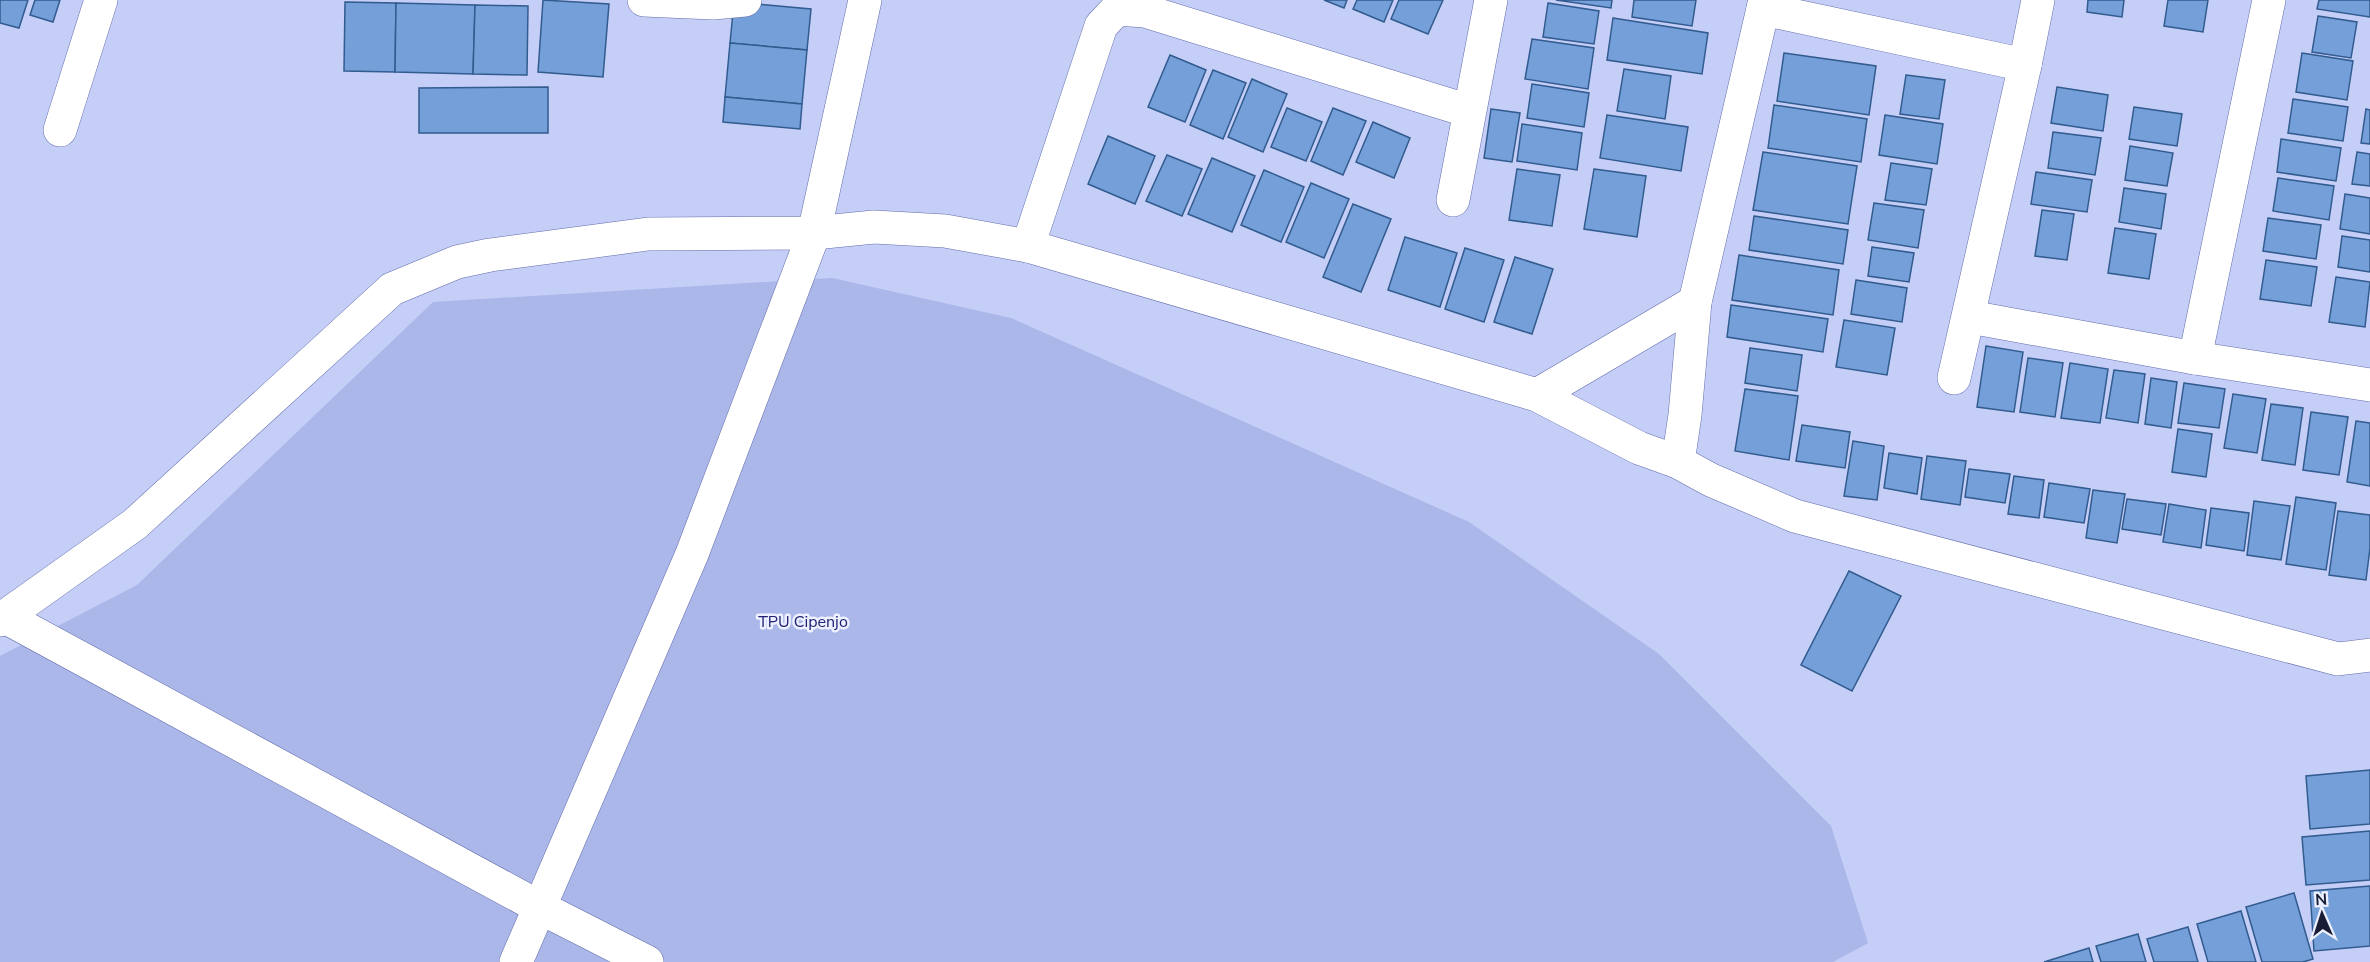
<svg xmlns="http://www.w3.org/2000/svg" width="2370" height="962" font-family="'Nunito Sans',sans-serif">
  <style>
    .green { fill: #abb6e9 }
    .building { fill: #749fd8; stroke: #325b8f; stroke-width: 1.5 }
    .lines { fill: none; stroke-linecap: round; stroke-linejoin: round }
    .minor-casing { stroke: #636dab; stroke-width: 34 }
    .minor { stroke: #fff; stroke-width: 33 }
    .labels { text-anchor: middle; stroke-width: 5; stroke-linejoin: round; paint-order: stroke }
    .park-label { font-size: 16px; fill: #212074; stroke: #edf0fe }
  </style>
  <rect width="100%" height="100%" fill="#c5cef7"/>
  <path class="green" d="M832 278 1011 318 1469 522 1659 654 1831 826 1868 943 1833 962H0V656L137 585 433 302Z"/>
  <g class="building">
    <path d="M0 0H28L19 28 0 23Z"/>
    <path d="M35 0H60L53 22 30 15Z"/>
    <path d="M543 0 609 4 603 77 538 72Z"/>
    <path d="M1324 0H1347L1344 8Z"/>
    <path d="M1357 0H1393L1384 22 1353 9Z"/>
    <path d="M1399 0H1443L1428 34 1391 19Z"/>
    <path d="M1556 0H1612L1611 8Z"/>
    <path d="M1634 0H1696L1692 26 1632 17Z"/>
    <path d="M2088 0H2124L2122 17 2087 12Z"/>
    <path d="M2168 0H2208L2203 32 2164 26Z"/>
    <path d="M2319 0H2370V17L2317 9Z"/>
    <path d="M345 2 396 3 395 72 344 71Z"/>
    <path d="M734 2 811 9 807 50 730 43Z"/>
    <path d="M396 3 475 5 473 74 395 72Z"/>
    <path d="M1548 3 1599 11 1594 44 1543 37Z"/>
    <path d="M475 5 528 6 527 75 473 74Z"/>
    <path d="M2318 16 2357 22 2351 58 2312 52Z"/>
    <path d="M1613 18 1708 33 1702 74 1607 60Z"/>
    <path d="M1532 39 1594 48 1588 89 1525 79Z"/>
    <path d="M730 43 807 50 802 104 725 97Z"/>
    <path d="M1784 53 1876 66 1869 115 1777 101Z"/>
    <path d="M2302 53 2353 61 2347 100 2296 92Z"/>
    <path d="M1170 55 1206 70 1185 122 1148 107Z"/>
    <path d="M1624 69 1671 76 1665 119 1617 111Z"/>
    <path d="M1213 70 1246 83 1223 139 1190 125Z"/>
    <path d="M1906 75 1945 80 1939 119 1900 114Z"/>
    <path d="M1252 79 1287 94 1263 152 1228 137Z"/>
    <path d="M1532 84 1589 93 1584 127 1527 118Z"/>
    <path d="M548 87V133H419V88Z"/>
    <path d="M2057 87 2108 95 2103 131 2051 123Z"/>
    <path d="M725 97 802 104 800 129 723 122Z"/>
    <path d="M2293 99 2348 107 2343 141 2288 133Z"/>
    <path d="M1774 105 1867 119 1861 162 1768 148Z"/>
    <path d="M2134 107 2182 114 2177 146 2129 139Z"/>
    <path d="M1287 108 1322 122 1306 161 1271 147Z"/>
    <path d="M1333 108 1366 121 1343 175 1311 161Z"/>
    <path d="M1491 109 1520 113 1512 162 1484 158Z"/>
    <path d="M2366 109 2370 110V144L2361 143Z"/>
    <path d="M1607 115 1688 127 1681 171 1600 158Z"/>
    <path d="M1885 115 1943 124 1937 164 1879 155Z"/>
    <path d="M1373 122 1410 138 1394 178 1356 162Z"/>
    <path d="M1522 124 1582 133 1577 170 1517 161Z"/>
    <path d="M2053 132 2101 138 2095 175 2048 168Z"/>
    <path d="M1108 136 1155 156 1135 204 1088 184Z"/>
    <path d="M2281 139 2341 148 2336 181 2277 172Z"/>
    <path d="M2130 146 2173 153 2167 186 2125 180Z"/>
    <path d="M1763 152 1857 166 1848 224 1753 210Z"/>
    <path d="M2357 152 2370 154V186L2352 184Z"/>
    <path d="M1167 155 1202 169 1182 216 1146 201Z"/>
    <path d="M1212 158 1255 176 1232 232 1188 214Z"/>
    <path d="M1891 163 1932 169 1926 205 1885 200Z"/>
    <path d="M1517 169 1560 175 1552 226 1509 220Z"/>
    <path d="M1594 169 1646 176 1637 237 1584 229Z"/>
    <path d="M1264 170 1304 187 1281 242 1241 225Z"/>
    <path d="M2036 172 2092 180 2087 212 2031 204Z"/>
    <path d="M2278 178 2334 186 2329 220 2273 211Z"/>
    <path d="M1311 183 1349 199 1324 258 1286 242Z"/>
    <path d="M2124 188 2166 194 2161 229 2119 222Z"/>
    <path d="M2345 194 2370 198V234L2340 229Z"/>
    <path d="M1874 203 1924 210 1918 248 1868 240Z"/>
    <path d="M1353 204 1391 219 1361 292 1323 277Z"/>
    <path d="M2042 210 2074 214 2067 260 2035 256Z"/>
    <path d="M1754 216 1848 230 1843 264 1749 250Z"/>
    <path d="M2268 218 2321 225 2316 259 2263 251Z"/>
    <path d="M2115 228 2156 234 2149 279 2108 273Z"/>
    <path d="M2342 236 2370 240V272L2338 267Z"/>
    <path d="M1405 237 1457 253 1440 307 1388 290Z"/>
    <path d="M1872 247 1914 253 1909 282 1868 276Z"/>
    <path d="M1465 248 1504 260 1484 322 1445 309Z"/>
    <path d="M1739 255 1839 270 1833 315 1732 300Z"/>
    <path d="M1515 257 1553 269 1532 334 1494 322Z"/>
    <path d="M2266 260 2317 267 2311 306 2260 299Z"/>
    <path d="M2336 277 2370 282 2365 327 2329 322Z"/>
    <path d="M1856 280 1907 288 1902 322 1851 314Z"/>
    <path d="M1731 305 1828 319 1823 352 1727 337Z"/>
    <path d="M1844 320 1895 328 1887 375 1836 367Z"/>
    <path d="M1986 346 2023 352 2014 412 1977 407Z"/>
    <path d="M1750 348 1802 355 1797 391 1745 383Z"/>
    <path d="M2028 358 2063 363 2055 417 2020 412Z"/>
    <path d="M2070 363 2108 369 2100 423 2061 418Z"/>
    <path d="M2114 370 2145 374 2138 423 2106 418Z"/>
    <path d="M2151 378 2177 382 2171 428 2145 424Z"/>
    <path d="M2184 383 2225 389 2219 428 2178 423Z"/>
    <path d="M1745 389 1798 396 1789 460 1735 451Z"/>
    <path d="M2233 394 2266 399 2257 453 2224 448Z"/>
    <path d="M2271 404 2303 408 2295 465 2262 460Z"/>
    <path d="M2311 412 2348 417 2339 475 2303 470Z"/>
    <path d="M2356 421 2370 423V486L2347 482Z"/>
    <path d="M1802 425 1850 432 1845 468 1796 461Z"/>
    <path d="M2178 429 2212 434 2206 477 2172 472Z"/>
    <path d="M1853 441 1884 446 1877 500 1844 496Z"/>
    <path d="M1889 453 1922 458 1917 494 1884 488Z"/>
    <path d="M1927 456 1966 461 1960 505 1921 499Z"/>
    <path d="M1969 469 2010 474 2005 503 1965 497Z"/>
    <path d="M2014 476 2044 480 2039 518 2008 514Z"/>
    <path d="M2049 483 2090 489 2084 523 2044 517Z"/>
    <path d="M2093 490 2125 494 2117 543 2086 538Z"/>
    <path d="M2296 497 2336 503 2326 570 2286 564Z"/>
    <path d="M2127 499 2166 504 2161 535 2122 529Z"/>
    <path d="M2254 501 2290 506 2281 560 2247 555Z"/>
    <path d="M2169 504 2206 510 2201 548 2163 542Z"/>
    <path d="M2211 508 2249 513 2244 551 2206 545Z"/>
    <path d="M2338 511 2370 515V548L2366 580 2329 575Z"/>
    <path d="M1849 571 1901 596 1852 691 1801 665Z"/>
    <path d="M2370 770V824L2310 829 2306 776Z"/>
    <path d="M2370 831V880L2306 885 2302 837Z"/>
    <path d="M2370 886V946L2314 951 2310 891Z"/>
    <path d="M2294 893 2313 959 2303 962H2262L2246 907Z"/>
    <path d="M2241 911 2256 962H2208L2197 924Z"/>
    <path d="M2188 927 2198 962H2154L2147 939Z"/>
    <path d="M2138 934 2146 962H2101L2096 946Z"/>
    <path d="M2089 948 2093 962H2044Z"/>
  </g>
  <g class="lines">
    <defs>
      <g id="minor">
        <path d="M644 0 713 3 745 0"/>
        <path d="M1763 9 2025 65 1954 378"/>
        <path d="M2025 65 2038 0"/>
        <path d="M60 130 101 0"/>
        <path d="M1453 200 1491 0"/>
        <path d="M1028 246 1101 26 1117 9 1145 11 1469 111"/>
        <path d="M1970 317 2195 358 2370 385"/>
        <path d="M2195 358 2269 0"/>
        <path d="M1537 395 1695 302"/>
        <path d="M1678 462 1711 480 1795 516 2338 659 2370 655"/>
        <path d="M5 617 541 908 647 962"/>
        <path d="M0 620 135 524 392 289 457 262 490 255 648 234 814 233 874 227 945 231 1028 246 1537 395 1639 448 1678 462 1685 415 1695 302 1765 0"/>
        <path d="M516 962 692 554 814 233 865 0"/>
      </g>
    </defs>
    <use href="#minor" class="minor-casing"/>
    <use href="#minor" class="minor"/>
  </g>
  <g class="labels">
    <g class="park-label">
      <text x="803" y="627">TPU Cipenjo</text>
    </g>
  </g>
  <g transform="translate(2322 914) rotate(357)" stroke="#edf0fe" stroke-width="4.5" paint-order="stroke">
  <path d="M0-4.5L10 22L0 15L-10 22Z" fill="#181c35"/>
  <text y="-9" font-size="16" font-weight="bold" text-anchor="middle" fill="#181c35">N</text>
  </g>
</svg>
